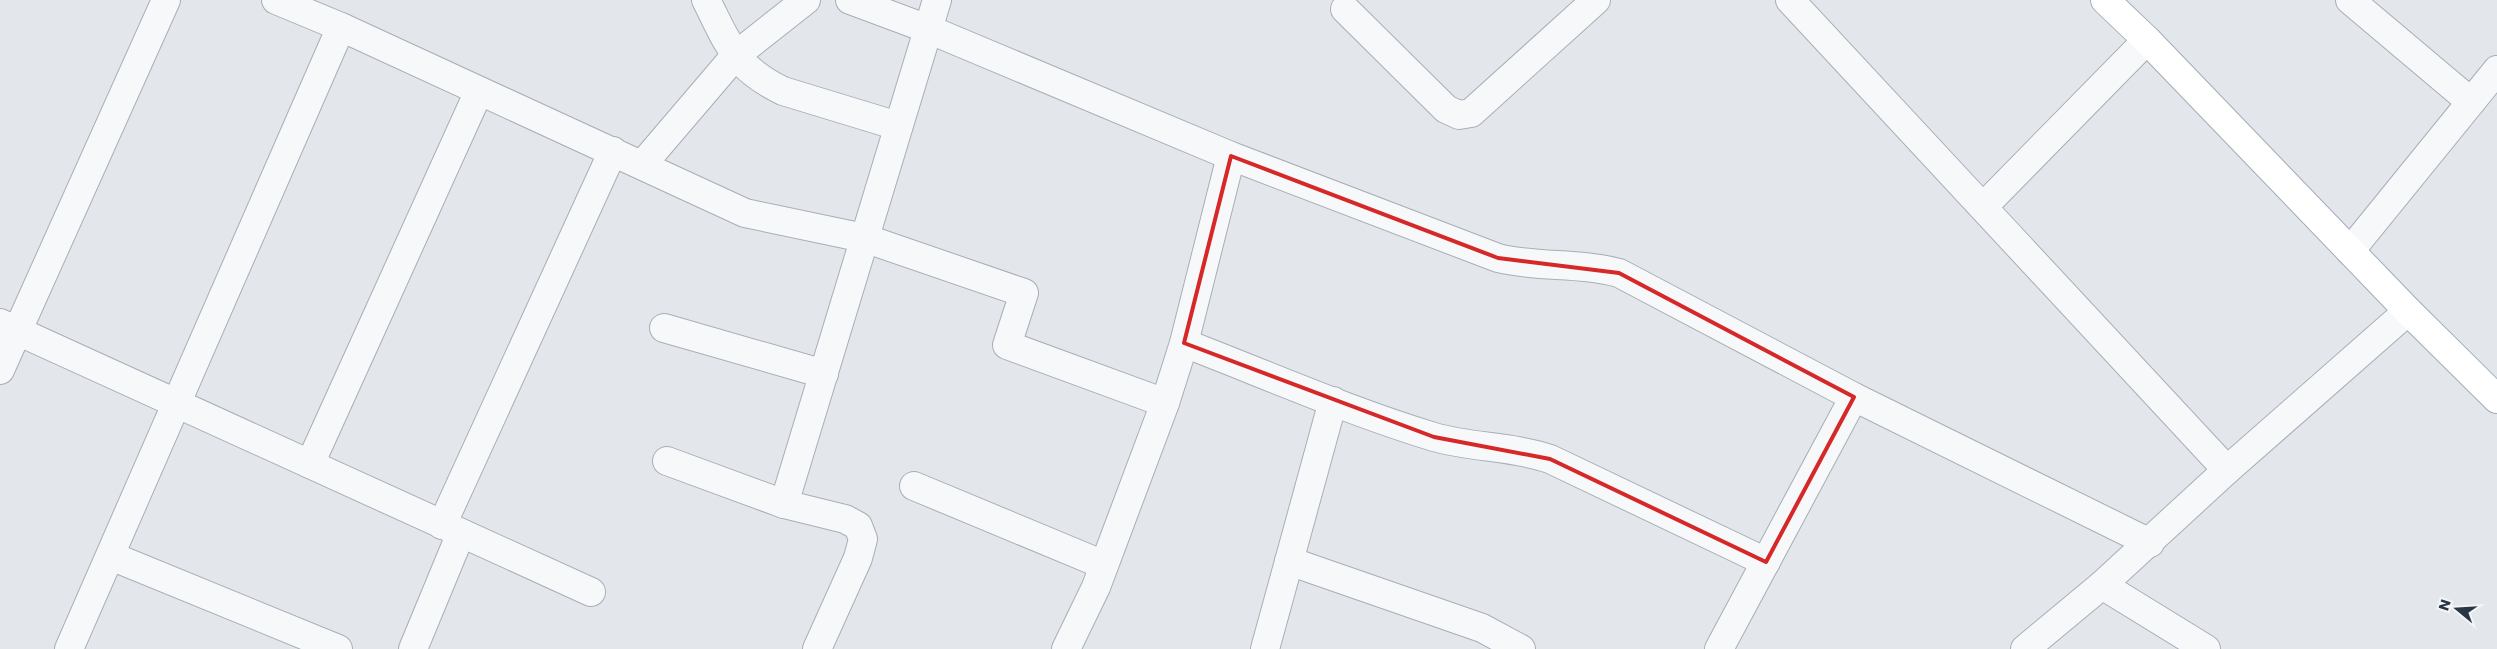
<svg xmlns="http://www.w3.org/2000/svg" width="2497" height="649" font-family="Poppins,sans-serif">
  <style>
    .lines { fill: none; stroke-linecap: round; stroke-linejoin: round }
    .minor-casing { stroke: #a8aeb7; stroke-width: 30 }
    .tertiary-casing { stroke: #a8aeb7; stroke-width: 30 }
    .primary-casing { stroke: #a2adb8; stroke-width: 30 }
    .minor { stroke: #f6f8fa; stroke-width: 28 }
    .tertiary { stroke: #f6f8fa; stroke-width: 28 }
    .primary { stroke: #fff; stroke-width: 28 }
    .marked { fill: none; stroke: #d62828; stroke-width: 4; stroke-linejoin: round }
  </style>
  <rect width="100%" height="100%" fill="#e3e7ec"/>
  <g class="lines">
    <defs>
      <g id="minor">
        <path d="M276 0 341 27 745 213 864 238 1024 293 1007 345 1165 403"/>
        <path d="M706 0C729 45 734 67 783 91L898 126"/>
        <path d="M850 0 928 29 1231 156 1498 258C1538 268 1579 262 1619 273L1854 397 2150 543"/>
        <path d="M1790 0 2227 470"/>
        <path d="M2350 0 2471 102"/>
        <path d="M1345 9 1446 109 1459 115 1471 113 1596 0"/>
        <path d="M642 165 735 56 806 0"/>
        <path d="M1983 207 2147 40"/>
        <path d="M2350 251 2497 70"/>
        <path d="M0 323 591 592"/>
        <path d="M664 328 824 374"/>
        <path d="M1184 343C1267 375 1349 411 1434 437 1472 448 1512 446 1550 459L1766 562"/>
        <path d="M0 370 166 0"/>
        <path d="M667 461 784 504 845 519 858 526 863 539 858 558 817 649"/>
        <path d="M310 464 479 91"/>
        <path d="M914 486 1104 565"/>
        <path d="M784 504 937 0"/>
        <path d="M442 525 613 151"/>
        <path d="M111 556 338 649"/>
        <path d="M1289 561 1482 628 1521 649"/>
        <path d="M2102 585 2206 649"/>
        <path d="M69 649 341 27"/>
        <path d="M413 649 461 533"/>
        <path d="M1066 649 1096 587 1165 403 1184 343 1231 156"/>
        <path d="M1265 649 1333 401"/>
        <path d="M1719 649 1854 397"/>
      </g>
      <path id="tertiary" d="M2025 649 2102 585 2227 470 2408 311"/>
      <path id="primary" d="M2105 0 2147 40 2408 311 2497 399"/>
    </defs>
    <use href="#minor" class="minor-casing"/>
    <use href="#tertiary" class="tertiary-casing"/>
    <use href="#primary" class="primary-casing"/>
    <use href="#minor" class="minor"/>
    <use href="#tertiary" class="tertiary"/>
    <use href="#primary" class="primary"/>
  </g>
  <path class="marked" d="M1231 156 1498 258 1619 273 1854 397 1766 562 1550 459 1434 437 1184 343Z"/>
  <g transform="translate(2457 609) rotate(288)" stroke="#f3f6f9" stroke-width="4" paint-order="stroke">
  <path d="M0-4L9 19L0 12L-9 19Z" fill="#2a3645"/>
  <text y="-8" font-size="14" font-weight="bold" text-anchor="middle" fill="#2a3645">N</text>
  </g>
</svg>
